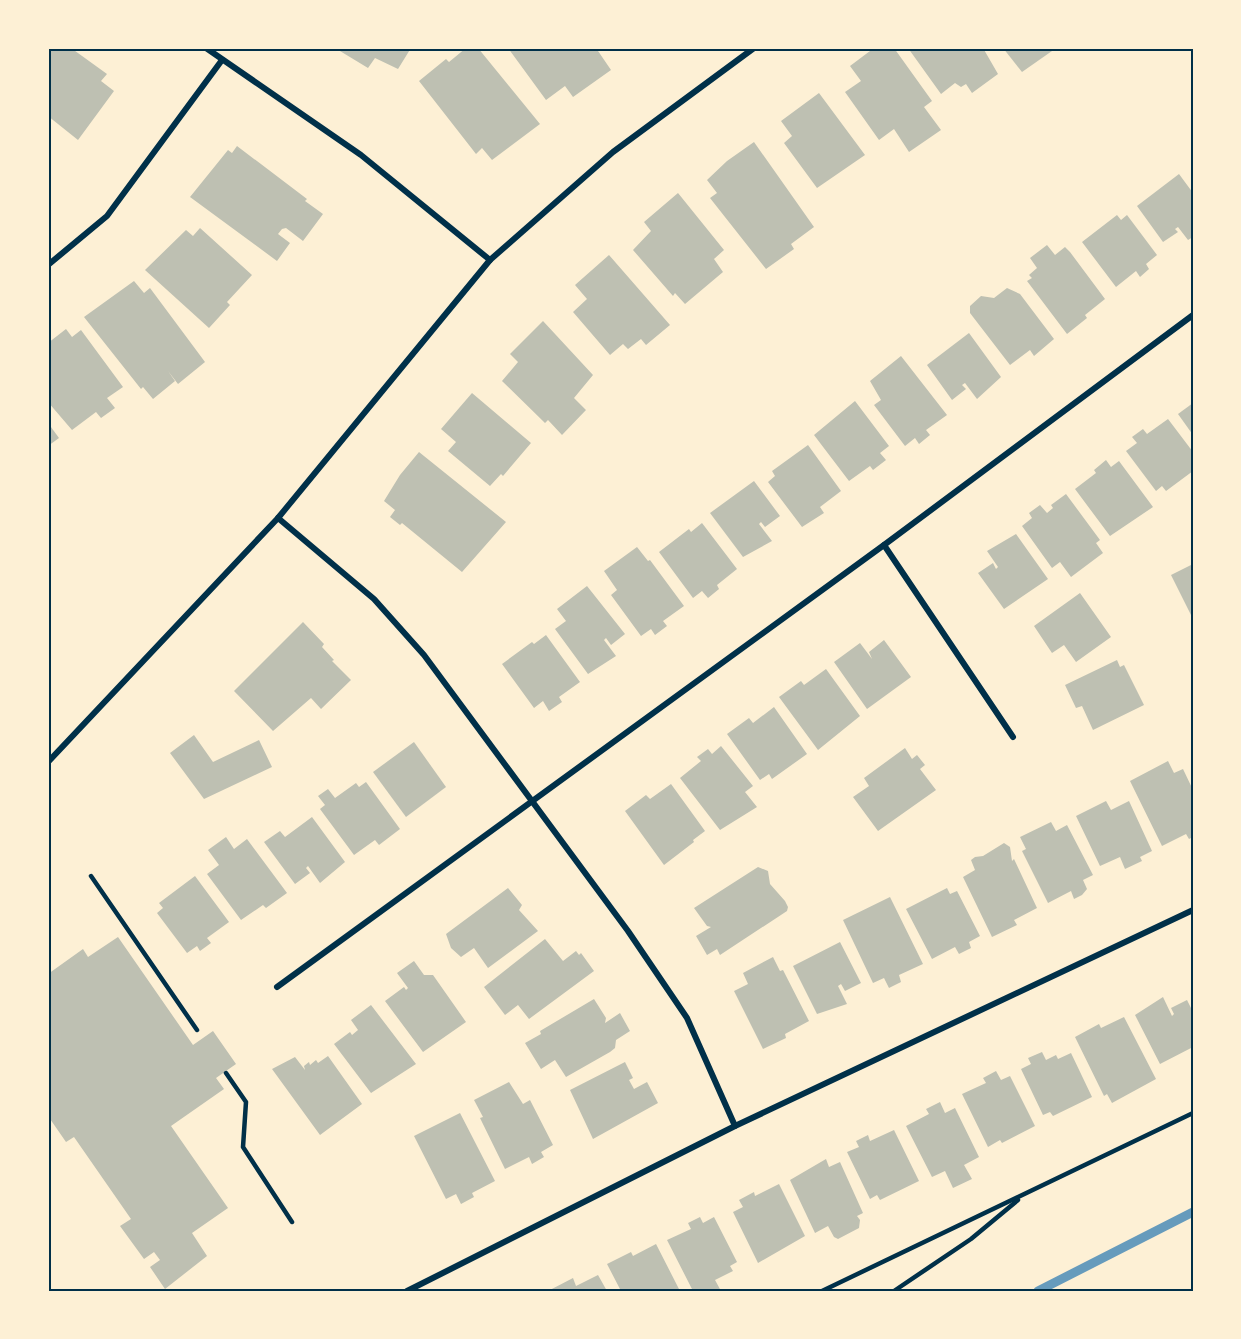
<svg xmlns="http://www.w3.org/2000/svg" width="1241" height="1339" font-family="'Public Sans',sans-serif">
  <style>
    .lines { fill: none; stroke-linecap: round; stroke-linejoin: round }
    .stream { stroke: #669bbc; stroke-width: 9 }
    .building { fill: #bec0b2 }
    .service { stroke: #003049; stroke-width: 4.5 }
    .minor { stroke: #003049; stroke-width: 6 }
    .neatline { fill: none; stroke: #003049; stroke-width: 2 }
  </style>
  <rect width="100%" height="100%" fill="#fdf0d5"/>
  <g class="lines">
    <path class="stream" d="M1038 1291 1193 1212"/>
  </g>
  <g class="building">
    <path d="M48 48H71L107 74 101 81 114 91 78 140 48 116Z"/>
    <path d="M335 48H411L398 69 375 58 368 68Z"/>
    <path d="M466 48H478L540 124 492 160 482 148 476 154 419 81 446 59 449 62Z"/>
    <path d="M508 48H596L611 70 573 97 565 86 546 100Z"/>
    <path d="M874 48H894L932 101 924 107 941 130 909 152 894 129 879 140 845 92 861 81 850 66Z"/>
    <path d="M908 48H983L998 74 972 93 966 84 961 87 955 83 941 94Z"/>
    <path d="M1003 48H1050L1052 51 1022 72Z"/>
    <path d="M819 93 865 155 817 188 784 143 792 136 781 121Z"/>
    <path d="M754 142 814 227 791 244 794 249 766 269 710 198 717 193 707 180 727 161Z"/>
    <path d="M237 146 307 199 305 201 323 214 303 241 286 228 282 229 278 234 290 243 277 261 190 197 228 150 232 153Z"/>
    <path d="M1179 174 1193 193V237L1188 240 1178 227 1175 229 1178 232 1163 242 1137 206Z"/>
    <path d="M678 193 724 250 714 259 723 272 685 304 675 293 673 296 633 250 651 231 644 222Z"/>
    <path d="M1117 215 1121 220 1127 215 1157 255 1146 264 1149 269 1140 277 1136 271 1116 287 1082 242Z"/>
    <path d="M200 228 252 275 227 302 230 305 209 328 145 270 186 230 193 236Z"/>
    <path d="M1047 245 1055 255 1065 247 1070 252 1105 299 1085 315 1087 318 1067 334 1027 281 1032 278 1029 275 1037 268 1030 258Z"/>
    <path d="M609 255 670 325 646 345 641 339 628 349 623 344 610 355 573 312 587 299 575 285Z"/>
    <path d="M134 281 144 293 150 288 205 362 178 384 168 371 175 381 153 399 143 387 141 389 84 317Z"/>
    <path d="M1007 288 1020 294 1054 339 1034 356 1030 350 1010 365 970 313V306L981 296 994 298Z"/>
    <path d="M543 321 593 375 574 398 586 410 562 435 548 420 545 423 502 381 518 362 510 354Z"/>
    <path d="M66 329 72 337 81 330 123 387 107 398 115 408 101 418 96 412 72 430 48 402V343Z"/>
    <path d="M969 333 1001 377 977 399 965 383 962 385 966 389 952 400 927 365Z"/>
    <path d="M901 356 947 415 926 430 930 435 919 444 915 438 905 446 874 405 881 400 870 381Z"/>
    <path d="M472 393 531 443 503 476 501 474 490 486 448 451 456 442 441 429Z"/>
    <path d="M855 401 889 446 880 453 886 460 873 470 870 466 849 481 814 435Z"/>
    <path d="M1193 403V435L1178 414Z"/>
    <path d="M1168 419 1193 452V471L1166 491 1162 486 1156 491 1126 451 1137 443 1132 437 1143 429 1147 434Z"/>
    <path d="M48 423 59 438 48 446Z"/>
    <path d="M808 445 841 491 820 507 824 513 802 527 768 482 775 476 772 471Z"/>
    <path d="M419 452 506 522 462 572 402 523 400 525 390 517 395 510 384 501 400 475Z"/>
    <path d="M1106 460 1111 467 1119 461 1153 507 1110 536 1075 489 1096 473 1094 470Z"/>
    <path d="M754 481 780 516 765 527 761 522 759 524 772 541 743 557 710 513Z"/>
    <path d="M1066 494 1100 540 1096 543 1103 553 1071 577 1060 562 1052 568 1022 526 1032 518 1029 513 1040 505 1047 513 1053 508 1051 505Z"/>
    <path d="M702 523 737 569 717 585 719 589 708 598 702 591 693 598 659 552 689 529 691 532Z"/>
    <path d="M1016 534 1048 579 1004 609 978 573 993 563 996 569 998 567 987 551Z"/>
    <path d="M637 547 648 561 650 560 684 606 663 621 667 626 655 635 651 629 641 636 611 595 617 590 604 571Z"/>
    <path d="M1193 564V614L1191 615 1171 575Z"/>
    <path d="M587 586 625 634 611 645 606 638 604 640 616 656 588 674 555 629 566 621 557 609Z"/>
    <path d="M1080 593 1111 637 1076 662 1064 645 1052 653 1034 626Z"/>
    <path d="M303 622 324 644 322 647 334 660 332 661 351 680 321 709 311 698 273 731 234 691Z"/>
    <path d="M546 635 580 682 559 697 562 702 549 711 543 701 534 708 502 664 532 642 534 644Z"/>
    <path d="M884 640 911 677 867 709 834 662 860 643 872 659 869 652Z"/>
    <path d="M1117 660 1120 667 1124 665 1144 705 1093 730 1082 706 1076 708 1065 685Z"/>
    <path d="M826 669 860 716 818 750 779 697 801 681 804 685Z"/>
    <path d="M774 707 807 754 772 779 769 774 760 780 727 734 749 718 753 723Z"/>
    <path d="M194 735 213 762 259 740 272 767 204 799 170 753Z"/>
    <path d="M414 742 446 787 406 817 373 772Z"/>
    <path d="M721 746 753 786 745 792 757 807 720 830 680 778 701 761 697 757 708 749 712 754Z"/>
    <path d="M905 748 912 759 917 755 925 765 920 769 936 790 878 831 853 797 869 786 864 778Z"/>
    <path d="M1168 761 1174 773 1183 769 1193 790V837L1189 839 1186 834 1162 846 1130 781Z"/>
    <path d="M366 782 400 829 379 845 375 840 354 855 320 809 325 805 318 796 328 789 335 798 356 783 359 787Z"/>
    <path d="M671 784 705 831 693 840 694 842 664 865 625 811 646 795 650 799Z"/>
    <path d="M1106 801 1111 810 1129 801 1152 851 1140 857 1142 861 1125 869 1120 857 1100 866 1076 816Z"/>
    <path d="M312 817 345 862 320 883 308 866 306 868 310 873 295 884 264 842 280 831 285 837Z"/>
    <path d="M1051 822 1056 831 1067 825 1093 875 1083 880 1087 889 1082 895 1074 899 1071 891 1048 903 1022 851 1026 849 1020 837Z"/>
    <path d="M226 837 234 849 247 839 287 893 266 908 263 905 241 920 207 874 219 865 208 850Z"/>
    <path d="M1004 843 1010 847 1012 861 1014 859 1037 908 1014 920 1017 925 992 937 963 877 975 870 971 860 975 857 983 856Z"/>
    <path d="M758 867 768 871 770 884 785 901 788 907 787 911 720 955 717 949 707 955 696 936 711 927 707 926 694 908Z"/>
    <path d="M195 876 229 922 207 938 211 943 200 951 197 946 187 953 157 913 163 908 159 903Z"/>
    <path d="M508 888 522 905 519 910 538 931 488 968 474 948 461 957 451 948 446 934Z"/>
    <path d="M947 888 950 894 957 891 980 936 969 942 971 948 959 954 955 947 932 959 906 909Z"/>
    <path d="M890 897 923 964 899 975 901 982 889 988 884 978 873 983 843 920Z"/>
    <path d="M118 937 193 1045 213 1031 236 1064 216 1078 224 1089 171 1126 228 1208 192 1233 207 1256 165 1289 150 1267 160 1260 154 1252 144 1259 120 1226 131 1219 74 1137 66 1142 48 1116V974L83 949 88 957Z"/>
    <path d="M545 939 563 961 576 951 579 955 581 953 594 971 529 1019 518 1005 505 1015 484 987Z"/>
    <path d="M840 942 861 983 845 991 841 984 838 986 847 1004 817 1014 793 966Z"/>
    <path d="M773 957 780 971 783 970 809 1021 785 1034 786 1038 763 1049 734 991 748 984 743 973Z"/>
    <path d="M414 961 424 975H433L466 1022 423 1052 385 1001 404 987 406 990 408 988 397 973Z"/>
    <path d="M1163 997 1172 1016 1174 1014 1171 1008 1187 1000 1193 1012V1047L1160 1064 1135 1015Z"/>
    <path d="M594 999 606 1018 605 1023 620 1013 630 1031 616 1040 615 1048 610 1052 566 1077 555 1060 541 1069 525 1043 541 1034 540 1031Z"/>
    <path d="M371 1005 416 1064 371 1093 334 1044 350 1032 352 1035 358 1030 351 1020Z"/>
    <path d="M1124 1017 1156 1079 1112 1103 1107 1094 1104 1096 1075 1037 1099 1024 1101 1028Z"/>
    <path d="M1042 1052 1046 1060 1056 1055 1058 1059 1071 1053 1092 1097 1053 1116 1050 1112 1043 1115 1021 1069 1031 1064 1028 1058Z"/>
    <path d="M328 1056 362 1104 320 1135 272 1069 295 1057 305 1070 304 1066 309 1062 310 1065 316 1060 318 1063Z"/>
    <path d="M625 1062 633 1078 629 1080 634 1089 647 1082 658 1103 593 1139 570 1090Z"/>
    <path d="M996 1071 1001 1080 1010 1076 1035 1126 1002 1143 1000 1140 988 1147 962 1094 986 1083 983 1078Z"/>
    <path d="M509 1082 523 1104 530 1100 553 1145 541 1152 544 1157 532 1164 529 1157 505 1169 480 1118 483 1117 474 1100Z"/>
    <path d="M940 1102 945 1113 955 1108 979 1157 964 1165 972 1179 953 1188 945 1171 932 1177 906 1126 929 1114 926 1109Z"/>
    <path d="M460 1113 495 1181 472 1193 474 1197 461 1204 456 1194 446 1199 414 1136Z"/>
    <path d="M894 1130 919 1181 880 1200 877 1195 870 1199 847 1152 859 1147 856 1141 868 1135 870 1141Z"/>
    <path d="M826 1159 829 1167 840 1162 863 1213 857 1216 860 1220 859 1228 838 1239 834 1237 828 1226 815 1233 790 1180Z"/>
    <path d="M779 1184 805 1236 758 1263 733 1212 743 1207 739 1200 754 1192 755 1196Z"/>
    <path d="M700 1217 703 1223 714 1217 737 1262 730 1266 733 1271 715 1280 721 1291H693L667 1240 691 1229 688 1223Z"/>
    <path d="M656 1244 680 1291H621L607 1264 631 1252 633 1256Z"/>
    <path d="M598 1275 607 1291H548L573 1278 576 1286Z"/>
  </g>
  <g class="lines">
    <g class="service">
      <path d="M91 876 197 1030"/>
      <path d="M226 1073 246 1102 243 1147 292 1222"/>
      <path d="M822 1291 1193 1113"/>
      <path d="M894 1291 971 1239 1018 1200"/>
    </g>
    <g class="minor">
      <path d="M206 48 361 155 490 260"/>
      <path d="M48 265 107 216 222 60"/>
      <path d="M278 518 374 599 424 655 628 931 687 1018 735 1126"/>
      <path d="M884 545 1013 737"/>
      <path d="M48 762 278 518 490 260 613 152 754 48"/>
      <path d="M277 987 884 545 1193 315"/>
      <path d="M407 1291 735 1126 1193 910"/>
    </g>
  </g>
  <rect width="1241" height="1339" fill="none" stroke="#fdf0d5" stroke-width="99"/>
  <rect x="50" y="50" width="1142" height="1240" class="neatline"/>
</svg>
